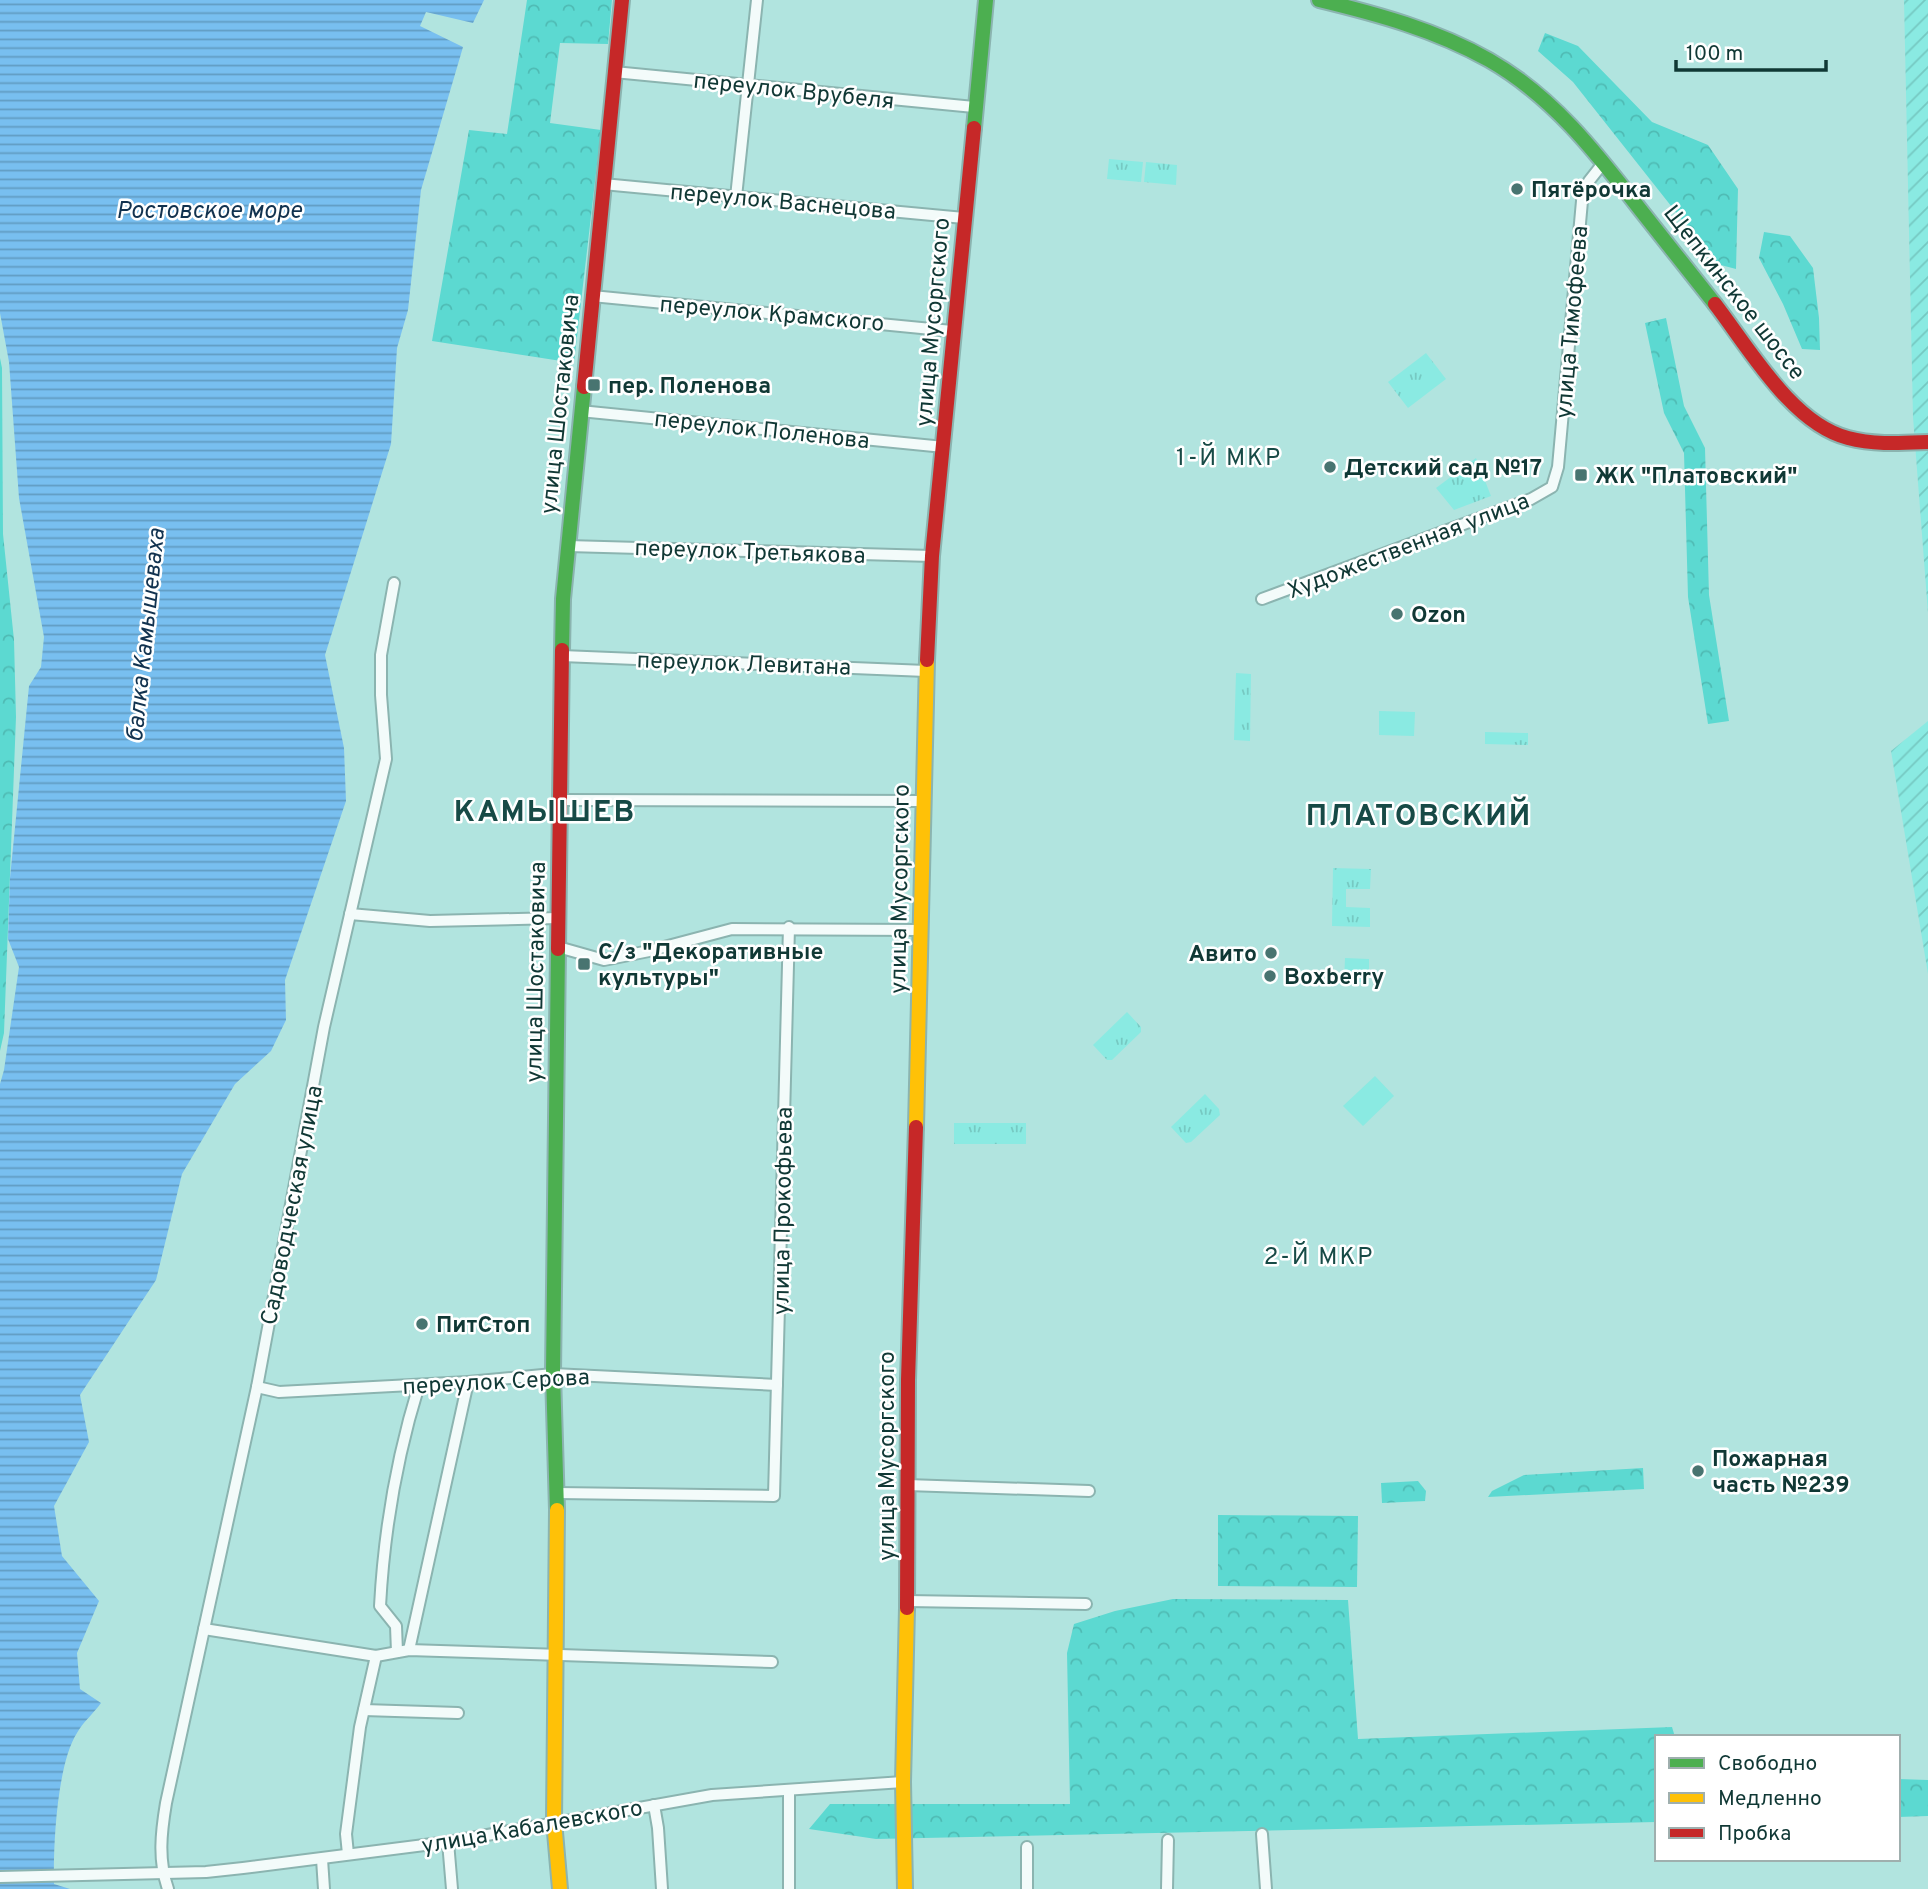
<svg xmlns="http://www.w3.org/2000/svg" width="1928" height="1889" font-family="Overpass,sans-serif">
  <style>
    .grass { fill: #8aeae2 }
    .forest { fill: url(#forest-crowns) }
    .park { fill: url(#park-tufts) }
    .garden { fill: url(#garden-furrows) }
    .water { fill: url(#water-rules) }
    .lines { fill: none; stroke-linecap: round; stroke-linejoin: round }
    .street-casing { stroke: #8bb4b0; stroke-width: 14 }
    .fast-casing { stroke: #8bb4b0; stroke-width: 18 }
    .slow-casing { stroke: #8bb4b0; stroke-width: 18 }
    .jam-casing { stroke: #8bb4b0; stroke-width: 18 }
    .street { stroke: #f3fbfa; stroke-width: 10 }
    .fast { stroke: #4caf50; stroke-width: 14 }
    .slow { stroke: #ffc107; stroke-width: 14 }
    .jam { stroke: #c62828; stroke-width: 14 }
    .poi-dot { fill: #487470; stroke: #fff; stroke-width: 2.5 }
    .labels { text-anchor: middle; stroke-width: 5; stroke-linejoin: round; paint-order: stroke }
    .street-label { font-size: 23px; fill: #103835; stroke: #fff }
    .poi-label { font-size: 23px; font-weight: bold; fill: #103835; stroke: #fff; text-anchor: start }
    .water-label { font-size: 24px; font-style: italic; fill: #11324f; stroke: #fff }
    .neighbourhood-label { font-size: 24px; letter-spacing: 2px; fill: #174a46; stroke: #fff }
    .district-label { font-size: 30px; font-weight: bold; letter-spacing: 2px; fill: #174a46; stroke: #fff }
  </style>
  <defs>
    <pattern id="forest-crowns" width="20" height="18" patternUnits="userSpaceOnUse" patternTransform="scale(1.75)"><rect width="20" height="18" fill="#5cd9d1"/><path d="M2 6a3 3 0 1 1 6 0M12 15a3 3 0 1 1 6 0" fill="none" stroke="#4fbbb4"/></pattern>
    <pattern id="park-tufts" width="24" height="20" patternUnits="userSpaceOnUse" patternTransform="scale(1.75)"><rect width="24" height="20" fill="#8aeae2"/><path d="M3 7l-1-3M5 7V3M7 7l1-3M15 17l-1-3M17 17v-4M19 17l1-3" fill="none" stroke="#76c9c2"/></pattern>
    <pattern id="garden-furrows" width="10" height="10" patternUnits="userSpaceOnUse" patternTransform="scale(1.75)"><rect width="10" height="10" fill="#8aeae2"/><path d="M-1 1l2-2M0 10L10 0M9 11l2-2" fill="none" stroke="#76c9c2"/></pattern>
    <pattern id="water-rules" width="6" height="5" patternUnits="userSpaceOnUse" patternTransform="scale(1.75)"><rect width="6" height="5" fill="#78bff0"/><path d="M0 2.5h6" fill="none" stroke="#619cc3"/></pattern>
  </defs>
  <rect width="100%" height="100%" fill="#b1e4df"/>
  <g class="grass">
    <path d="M1379 711 1415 712 1414 736 1379 735Z"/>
    <path d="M1375 1076 1394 1096 1363 1126 1343 1106Z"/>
  </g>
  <g class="forest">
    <path d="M527 0H612L608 44 560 43 550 123 601 130 574 363 432 341 469 130 507 134Z"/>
    <path d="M1545 33 1578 46 1652 122 1708 145 1738 189 1736 269 1717 264 1573 82 1538 51Z"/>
    <path d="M1764 232 1790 236 1813 268 1819 318 1820 350 1802 349 1783 304 1759 258Z"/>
    <path d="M1666 318 1684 406 1705 448 1709 595 1729 721 1708 724 1688 597 1684 453 1664 413 1645 323Z"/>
    <path d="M0 358 2 368 3 534 14 640 16 717 4 1033 0 1051Z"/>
    <path d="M1643 1468 1644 1489 1488 1497 1492 1491 1524 1475Z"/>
    <path d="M1418 1481 1426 1491 1425 1501 1382 1503 1381 1483Z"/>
    <path d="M1218 1515 1358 1516 1357 1587 1218 1586Z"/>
    <path d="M1173 1599 1348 1600 1358 1739 1672 1727 1675 1737H1657V1822L876 1839 809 1829 830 1804H1070L1067 1653 1074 1624 1115 1611Z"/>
    <path d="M1898 1779 1928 1780V1816L1898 1817Z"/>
  </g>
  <g class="park">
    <path d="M1109 159 1143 162 1141 182 1107 179Z"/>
    <path d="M1146 162 1177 165 1176 185 1144 182Z"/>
    <path d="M1426 353 1446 379 1408 408 1388 382Z"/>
    <path d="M1476 458 1491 496 1454 510 1436 488Z"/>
    <path d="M1236 673 1251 674 1250 741 1234 740Z"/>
    <path d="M1485 732 1528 733V745L1485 744Z"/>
    <path d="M1333 868 1371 869 1370 889H1346V907L1370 908V927L1332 926Z"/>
    <path d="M1345 958 1369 959V975L1361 982H1344Z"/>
    <path d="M1127 1012 1141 1027V1032L1112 1060H1107L1093 1045Z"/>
    <path d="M1205 1094 1219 1109 1220 1115 1191 1142 1186 1143 1171 1127Z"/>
    <rect x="954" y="1123" width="72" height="21"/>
  </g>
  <g class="garden">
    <path d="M1904 0H1928V613L1913 417Z"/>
    <path d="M1928 721V974L1891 751Z"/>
  </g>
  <path class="water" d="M0 0H484L473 23 426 12 420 26 463 47 421 190 408 310 397 348 391 444 325 655 344 748 346 801 285 980 286 1020 271 1051 235 1084 182 1174 156 1280 80 1395 89 1442 54 1506 62 1556 99 1601 77 1653 80 1689 101 1703C94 1713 83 1722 77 1733 57 1764 53 1846 54 1884L70 1889H0V1084L4 1070 19 967 8 939 10 878 29 686 41 667 44 637 19 498 9 362 0 313Z"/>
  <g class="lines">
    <defs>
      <g id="street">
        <path d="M614 72 974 107"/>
        <path d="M603 184 964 218"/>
        <path d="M736 197 757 0"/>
        <path d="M592 296 952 331"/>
        <path d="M580 411 944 447"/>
        <path d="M568 546 932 556"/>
        <path d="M1262 599 1531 499 1552 487 1558 467 1582 201 1589 181 1604 162"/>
        <path d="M562 656 926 671"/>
        <path d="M560 800 924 801"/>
        <path d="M350 914 430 921 558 918"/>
        <path d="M558 947 604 960 649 951 732 929 921 930"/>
        <path d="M257 1387 279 1392 468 1382 553 1374 777 1385"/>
        <path d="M907 1485 1089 1491"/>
        <path d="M557 1493 774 1496 789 927"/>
        <path d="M907 1601 1086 1604"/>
        <path d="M204 1629 376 1656 409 1650 772 1662"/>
        <path d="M409 1650 468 1382"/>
        <path d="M397 1652 396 1626 380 1606C384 1532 397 1456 419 1385"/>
        <path d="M364 1710 458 1713"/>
        <path d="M789 1790V1889"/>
        <path d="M654 1805 658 1828 662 1889"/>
        <path d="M1262 1834 1266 1889"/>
        <path d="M448 1842 452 1889"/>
        <path d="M1027 1847V1889"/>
        <path d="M348 1854 346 1834 360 1727 376 1656"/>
        <path d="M322 1859 324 1889"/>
        <path d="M0 1877 206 1872 243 1868 448 1842 712 1795 903 1782"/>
        <path d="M168 1889C158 1860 161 1833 166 1803L257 1387 324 1027 386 759 381 695V655L394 583"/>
        <path d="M1167 1889 1168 1840"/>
      </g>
      <g id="fast">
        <path d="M1319 0C1377 14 1436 30 1489 60 1552 96 1595 151 1639 208 1664 240 1690 272 1715 304"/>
        <path d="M974 128 986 0"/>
        <path d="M562 650 563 599 584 387"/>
        <path d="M557 1510 553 1374 558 949"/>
      </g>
      <g id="slow">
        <path d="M916 1127 927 660"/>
        <path d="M557 1510 554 1821 560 1889"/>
        <path d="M905 1889 903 1782 907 1608"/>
      </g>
      <g id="jam">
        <path d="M1715 304C1749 348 1792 424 1848 438 1874 445 1902 443 1928 442"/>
        <path d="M584 387 622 0"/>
        <path d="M927 660 932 556 974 128"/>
        <path d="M558 949 562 650"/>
        <path d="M907 1608 908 1380 916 1127"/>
      </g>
    </defs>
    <use href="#street" class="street-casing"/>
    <use href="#fast" class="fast-casing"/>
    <use href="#slow" class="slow-casing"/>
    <use href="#jam" class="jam-casing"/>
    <use href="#street" class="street"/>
    <use href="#fast" class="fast"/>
    <use href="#slow" class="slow"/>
    <use href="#jam" class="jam"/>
  </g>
  <g class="poi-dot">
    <circle cx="1517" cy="189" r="7"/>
    <rect x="587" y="378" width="14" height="14" rx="3.5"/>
    <circle cx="1330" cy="467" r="7"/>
    <rect x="1574" y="468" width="14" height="14" rx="3.5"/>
    <circle cx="1397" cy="614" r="7"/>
    <circle cx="1271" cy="953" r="7"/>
    <rect x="577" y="957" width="14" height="14" rx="3.5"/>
    <circle cx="1270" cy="976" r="7"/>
    <circle cx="422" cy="1324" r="7"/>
    <circle cx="1698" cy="1471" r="7"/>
  </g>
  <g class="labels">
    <g class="street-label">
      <text transform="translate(794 90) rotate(6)" y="8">переулок Врубеля</text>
      <text transform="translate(783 201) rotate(5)" y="8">переулок Васнецова</text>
      <text transform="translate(1735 292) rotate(52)" y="8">Щепкинское шоссе</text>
      <text transform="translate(772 313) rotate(5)" y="8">переулок Крамского</text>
      <text transform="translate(932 322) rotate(-85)" y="8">улица Мусоргского</text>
      <text transform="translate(1571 322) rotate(-85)" y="8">улица Тимофеева</text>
      <text transform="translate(559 404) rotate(-84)" y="8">улица Шостаковича</text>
      <text transform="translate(762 429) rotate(6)" y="8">переулок Поленова</text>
      <text transform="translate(1408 545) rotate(-21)" y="8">Художественная улица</text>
      <text transform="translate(750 551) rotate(2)" y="8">переулок Третьякова</text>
      <text transform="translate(744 663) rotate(2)" y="8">переулок Левитана</text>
      <text transform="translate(899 889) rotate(-89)" y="8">улица Мусоргского</text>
      <text transform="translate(535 972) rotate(-89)" y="8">улица Шостаковича</text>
      <text transform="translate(291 1205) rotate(-79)" y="8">Садоводческая улица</text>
      <text transform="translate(782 1211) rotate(-89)" y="8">улица Прокофьева</text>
      <text transform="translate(496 1381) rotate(-3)" y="8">переулок Серова</text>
      <text transform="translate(886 1456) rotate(-90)" y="8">улица Мусоргского</text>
      <text transform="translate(532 1826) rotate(-10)" y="8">улица Кабалевского</text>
    </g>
    <g class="poi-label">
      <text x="1531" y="197">Пятёрочка</text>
      <text x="608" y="393">пер. Поленова</text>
      <text x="1344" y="475">Детский сад №17</text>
      <text x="1595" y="483">ЖК "Платовский"</text>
      <text x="1411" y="622">Ozon</text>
      <text x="598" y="959">С/з "Декоративные<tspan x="598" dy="26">культуры"</tspan></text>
      <text x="1257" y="961" text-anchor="end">Авито</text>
      <text x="1284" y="984">Boxberry</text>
      <text x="436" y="1332">ПитСтоп</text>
      <text x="1712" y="1466">Пожарная<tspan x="1712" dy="26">часть №239</tspan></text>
    </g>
    <g class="water-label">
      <text x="209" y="218">Ростовское море</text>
      <text transform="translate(145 635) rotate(-84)" y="8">балка Камышеваха</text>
    </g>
    <g class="neighbourhood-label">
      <text x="1229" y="465">1-Й МКР</text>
      <text x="1319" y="1264">2-Й МКР</text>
    </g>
    <g class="district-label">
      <text x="545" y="821">КАМЫШЕВ</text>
      <text x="1419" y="825">ПЛАТОВСКИЙ</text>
    </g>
  </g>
  <rect x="1655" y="1735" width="245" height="126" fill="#ffffff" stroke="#9fafae" stroke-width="2"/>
  <rect x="1669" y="1758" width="35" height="10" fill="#4caf50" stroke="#9fafae" stroke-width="2"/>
  <text x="1718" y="1770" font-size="21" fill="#103835">Свободно</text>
  <rect x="1669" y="1793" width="35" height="10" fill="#ffc107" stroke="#9fafae" stroke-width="2"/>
  <text x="1718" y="1805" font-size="21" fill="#103835">Медленно</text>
  <rect x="1669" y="1828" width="35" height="10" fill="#c62828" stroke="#9fafae" stroke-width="2"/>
  <text x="1718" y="1840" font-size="21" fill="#103835">Пробка</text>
  <path d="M1676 60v10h150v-10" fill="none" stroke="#103835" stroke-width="3.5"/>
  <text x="1686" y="60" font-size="21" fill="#103835" stroke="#ffffff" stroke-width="5" paint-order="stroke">100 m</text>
</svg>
